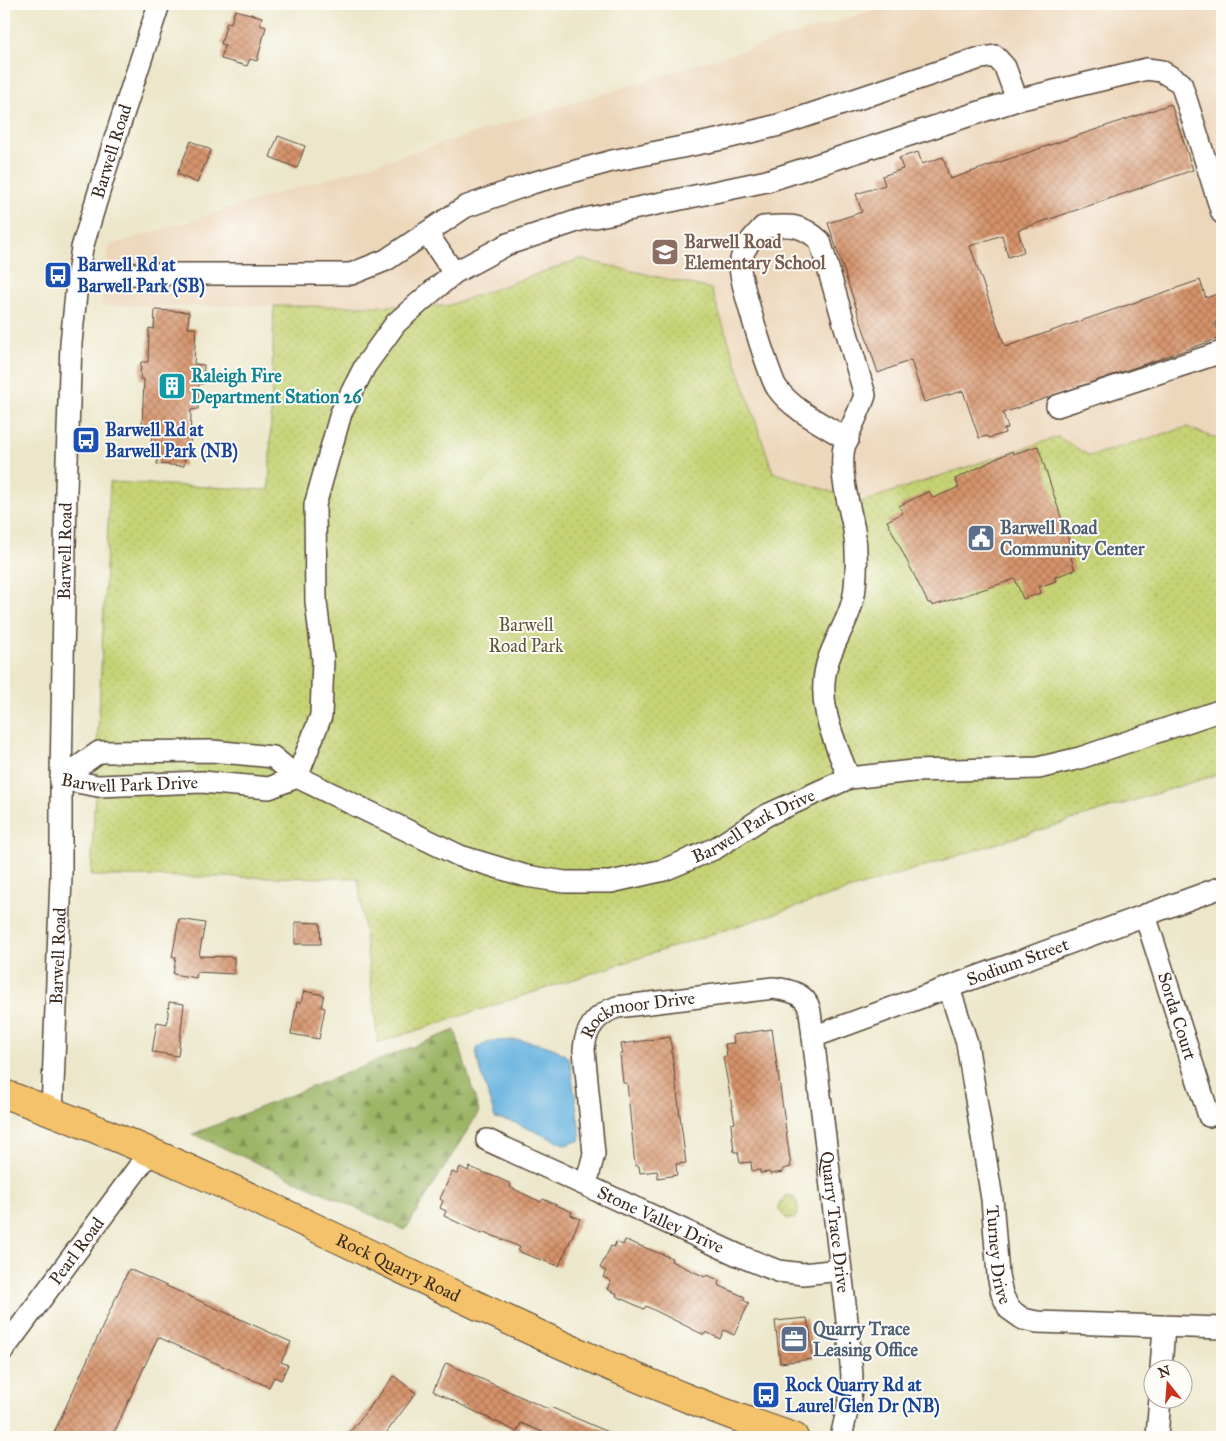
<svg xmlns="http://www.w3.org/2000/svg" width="1226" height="1441" font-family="'IM FELL Great Primer',serif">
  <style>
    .built { fill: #edd7bb }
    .forest { fill: url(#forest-firs); stroke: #6c7042 }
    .park { fill: url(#park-dots); stroke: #807e4a }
    .water { fill: #67b3e0; stroke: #516e7f }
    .building { fill: url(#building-cross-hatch) }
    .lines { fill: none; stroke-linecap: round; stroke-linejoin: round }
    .minor-casing { stroke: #564638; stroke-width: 24 }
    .major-casing { stroke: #564638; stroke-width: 30 }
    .minor { stroke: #fff; stroke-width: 21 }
    .major { stroke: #f3c26a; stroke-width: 28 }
    .labels { text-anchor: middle; stroke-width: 4; stroke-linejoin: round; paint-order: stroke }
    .street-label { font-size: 18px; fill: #3b2a1e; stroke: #fdfcf7 }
    .education-label { font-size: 18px; font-weight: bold; fill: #785e54; stroke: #fdfcf7; text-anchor: start }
    .transit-label { font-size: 18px; font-weight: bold; fill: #164399; stroke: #fdfcf7; text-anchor: start }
    .culture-label { font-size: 18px; font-weight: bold; fill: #0d838f; stroke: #fdfcf7; text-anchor: start }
    .service-label { font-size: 18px; font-weight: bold; fill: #4e5e75; stroke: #fdfcf7; text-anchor: start }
    .park-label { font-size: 18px; fill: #5e5434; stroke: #fdfcf7 }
  </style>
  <defs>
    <pattern id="forest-firs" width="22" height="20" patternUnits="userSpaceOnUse" patternTransform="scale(1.25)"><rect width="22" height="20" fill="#9cb566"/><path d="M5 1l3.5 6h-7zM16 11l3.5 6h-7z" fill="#809353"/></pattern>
    <pattern id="park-dots" width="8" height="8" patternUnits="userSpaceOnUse" patternTransform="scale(1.25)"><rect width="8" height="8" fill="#c5d375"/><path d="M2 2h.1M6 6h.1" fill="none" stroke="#aab565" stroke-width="1.8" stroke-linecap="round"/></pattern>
    <pattern id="building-cross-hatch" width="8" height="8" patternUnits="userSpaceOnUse" patternTransform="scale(1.25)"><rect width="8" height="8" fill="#d6936b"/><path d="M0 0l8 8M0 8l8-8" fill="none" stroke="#af7857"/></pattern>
  </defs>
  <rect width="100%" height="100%" fill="#fdfcf7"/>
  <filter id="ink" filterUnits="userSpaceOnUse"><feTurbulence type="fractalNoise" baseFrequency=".02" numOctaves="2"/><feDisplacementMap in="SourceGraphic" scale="10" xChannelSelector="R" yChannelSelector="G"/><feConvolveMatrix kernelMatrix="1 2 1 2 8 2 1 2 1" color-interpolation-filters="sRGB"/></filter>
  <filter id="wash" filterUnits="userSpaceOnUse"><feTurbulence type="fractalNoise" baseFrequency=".0096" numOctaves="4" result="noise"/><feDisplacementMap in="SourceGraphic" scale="20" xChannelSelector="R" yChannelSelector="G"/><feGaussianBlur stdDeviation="1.12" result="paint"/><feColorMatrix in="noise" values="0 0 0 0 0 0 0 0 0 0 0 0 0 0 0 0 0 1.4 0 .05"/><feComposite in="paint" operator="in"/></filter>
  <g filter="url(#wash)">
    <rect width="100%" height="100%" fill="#ece7ca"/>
    <path class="built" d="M894 4H1222V441L1187 427 1090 456 1058 437 861 502 773 472 711 289 580 259 447 306H102L108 246Z"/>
    <path class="forest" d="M455 1030 479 1112 405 1230 193 1134Z"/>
    <g class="park">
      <path d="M580 259 711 289 773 472 861 502 1058 437 1090 456 1187 427 1222 441V773L829 896 378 1043 358 878 91 876 110 482 269 490 274 306H447Z"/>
      <path d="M786 1196H793L797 1202 798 1213 794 1219H787L779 1210V1204Z"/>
    </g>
    <path class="water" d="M521 1040C538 1044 560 1046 570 1061L581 1140 566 1145 513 1122 495 1118 476 1055 478 1047 492 1041Z"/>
    <g id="blocks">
      <g class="building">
        <path d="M235 10 262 17 260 25 266 27 257 61 250 59 247 66 221 59 225 45 221 44 227 22 231 23Z"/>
        <path d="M1171 104 1193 170 1018 230 1024 252 1008 257 1002 235 970 246 1005 347 1200 280 1206 298 1222 292V320L1215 322 1220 338 1003 413 1008 428 1004 429 1005 433 989 438 988 436 979 438 963 391 924 402 911 360 878 373 828 223 862 212 856 194 885 185 882 176 903 169 899 158 918 152 922 164 943 157 950 179Z"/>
        <path d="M278 136 305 146 297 168 270 157Z"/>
        <path d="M191 141 211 150 197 183 177 174Z"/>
        <path d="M155 310 189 312 188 328H196L194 364 204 365 203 384H199L198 409 191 410 190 453H185L184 466 157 464 158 453 151 452 152 428 142 427 144 379H140L141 362H148L149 328 154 329Z"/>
        <path d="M1038 446 1073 554 1070 555 1075 570 1055 577 1056 581 1039 587 1041 593 1023 599 1015 579 932 606 931 603H928L887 521 903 513 899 506 929 491 933 498 959 487 955 479 1012 451 1013 454Z"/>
        <path d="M179 919 205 923 199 956 234 957V974L197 972 196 978 173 974 176 957H172Z"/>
        <path d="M295 922 320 923 321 944H295Z"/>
        <path d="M304 991 324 995 321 1007 325 1008 319 1039 291 1034 297 1002 301 1003Z"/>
        <path d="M169 1002 184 1004 178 1056 152 1052 157 1022 167 1024Z"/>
        <path d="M772 1029 791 1167 783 1169V1172L770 1174 769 1172 760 1173V1170L752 1171 751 1162 740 1163 738 1152H734L731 1124 735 1123 723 1057 727 1056 725 1044 734 1043 733 1035Z"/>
        <path d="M670 1037 686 1163 676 1164 677 1175 658 1178 657 1171 640 1173 639 1166H635L627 1083H623L620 1054H623L621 1044Z"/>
        <path d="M460 1167 468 1171 469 1167 498 1178 511 1184 510 1187 520 1192 541 1202 543 1199 572 1212 571 1215 580 1219 559 1266 530 1256 518 1251 520 1247 484 1232 482 1234 444 1216 446 1211 440 1208 443 1201 440 1199 452 1172 457 1174Z"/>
        <path d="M625 1240 672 1258 671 1261 705 1277 707 1275 719 1280 718 1285 745 1297 743 1300 749 1303 734 1335 724 1330 720 1339 706 1332 704 1335 646 1306 644 1309 616 1296 617 1294 607 1289 611 1281 603 1277 606 1271 600 1268 611 1246 614 1247 616 1242 623 1245Z"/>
        <path d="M129 1269 291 1342 281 1362 288 1365 281 1380 274 1377 269 1387 158 1337 112 1437H52Z"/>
        <path d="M807 1318 809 1329H810L812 1359 780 1363 775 1321Z"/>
        <path d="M446 1363 548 1409 550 1407 620 1437H554L521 1423 517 1432 433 1391Z"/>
        <path d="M394 1376 416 1393 383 1437H346Z"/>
      </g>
    </g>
  </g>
  <g filter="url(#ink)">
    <use href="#blocks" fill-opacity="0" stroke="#564638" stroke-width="1"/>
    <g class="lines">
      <defs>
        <g id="minor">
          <path d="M427 233 454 273"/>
          <path d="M78 274H351L386 260 465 207 532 183 612 161 722 139 779 125 977 59 995 56 1005 67 1017 100"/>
          <path d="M1057 406 1222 352"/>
          <path d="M848 440C825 425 793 411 777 388 770 379 738 276 740 265 742 248 753 238 763 227 788 225 801 223 820 241L865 395C860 412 843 440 843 455 841 481 849 504 854 530 857 549 857 567 855 587 853 614 836 636 828 661 815 702 834 740 849 778"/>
          <path d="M297 777 321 716 323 660 316 602 315 505 341 413 365 366 396 323 428 295 454 273 508 244 580 220 767 181 1017 100 1147 69 1161 71 1181 83 1222 213"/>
          <path id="s1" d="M61 779 99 752 212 751 273 757 297 777 460 856 526 876 565 882H611L664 870 716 848 767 815 849 778 913 771 1038 768 1080 758 1222 710"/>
          <path id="s2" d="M61 779 98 786 202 782 269 788 297 777"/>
          <path id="s3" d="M1145 915 1209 1116"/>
          <path id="s4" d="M949 988 967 1043 992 1199 998 1275 1002 1294 1009 1309 1023 1319 1037 1322 1222 1328"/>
          <path id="s5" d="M813 1037 1222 887"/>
          <path id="s6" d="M52 1112 61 877V779L66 490 71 343 78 274 82 248 115 139 159 4"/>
          <path id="s7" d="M487 1140 740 1256 778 1271 803 1274 840 1270"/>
          <path id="s8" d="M586 1184 594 1154 584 1050C585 1029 597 1014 617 1007L773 988C789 990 807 993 810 1012L848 1329 852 1376 850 1399 841 1437"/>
          <path id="s9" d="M4 1349 150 1152"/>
          <path d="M1161 1368 1164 1327"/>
          <path d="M1157 1437 1160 1398"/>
        </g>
        <g id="major">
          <path id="s10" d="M4 1094C275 1190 521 1347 794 1437"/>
        </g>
      </defs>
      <use href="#minor" class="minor-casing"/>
      <use href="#major" class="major-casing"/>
      <use href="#minor" class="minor"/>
      <use href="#major" class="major"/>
    </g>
  </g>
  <defs>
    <symbol id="school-square" viewBox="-11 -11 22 22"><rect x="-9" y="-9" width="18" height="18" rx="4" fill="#8d6e63" stroke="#fdfcf7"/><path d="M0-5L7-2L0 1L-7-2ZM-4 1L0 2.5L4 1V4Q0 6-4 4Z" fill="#fff"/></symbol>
    <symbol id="bus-square" viewBox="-11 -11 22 22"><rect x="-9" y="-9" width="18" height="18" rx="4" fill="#1a4fb4" stroke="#fdfcf7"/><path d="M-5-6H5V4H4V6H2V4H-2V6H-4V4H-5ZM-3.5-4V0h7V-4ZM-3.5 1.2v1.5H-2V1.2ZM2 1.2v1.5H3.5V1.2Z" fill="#fff"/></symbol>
    <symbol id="building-square" viewBox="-11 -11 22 22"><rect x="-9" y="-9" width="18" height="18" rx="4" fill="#0f9aa8" stroke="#fdfcf7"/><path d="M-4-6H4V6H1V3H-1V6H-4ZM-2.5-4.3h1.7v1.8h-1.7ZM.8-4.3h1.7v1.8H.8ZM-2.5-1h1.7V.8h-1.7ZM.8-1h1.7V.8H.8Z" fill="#fff"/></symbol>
    <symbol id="civic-square" viewBox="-11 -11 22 22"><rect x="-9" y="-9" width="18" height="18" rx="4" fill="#5c6f8a" stroke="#fdfcf7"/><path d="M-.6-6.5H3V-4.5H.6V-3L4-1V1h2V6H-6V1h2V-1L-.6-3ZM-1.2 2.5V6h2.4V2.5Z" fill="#fff"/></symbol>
    <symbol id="office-square" viewBox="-11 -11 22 22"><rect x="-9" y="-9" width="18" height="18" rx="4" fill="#5c6f8a" stroke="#fdfcf7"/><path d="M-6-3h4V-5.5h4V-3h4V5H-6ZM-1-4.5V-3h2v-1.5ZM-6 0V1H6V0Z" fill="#fff"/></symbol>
  </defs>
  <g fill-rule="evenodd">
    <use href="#school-square" x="649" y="236" width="32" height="32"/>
    <use href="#bus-square" x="42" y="259" width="32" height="32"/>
    <use href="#building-square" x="156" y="370" width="32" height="32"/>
    <use href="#bus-square" x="70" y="424" width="32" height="32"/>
    <use href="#civic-square" x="965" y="522" width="32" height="32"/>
    <use href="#office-square" x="778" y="1323" width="32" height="32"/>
    <use href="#bus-square" x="750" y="1379" width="32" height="32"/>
  </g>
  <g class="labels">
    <g class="street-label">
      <text dy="6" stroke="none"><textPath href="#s6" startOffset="966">Barwell Road</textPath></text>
      <text dy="6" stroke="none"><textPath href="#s6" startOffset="561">Barwell Road</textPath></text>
      <text dy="6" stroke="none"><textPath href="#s2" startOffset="69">Barwell Park Drive</textPath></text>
      <text dy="6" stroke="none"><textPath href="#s1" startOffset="742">Barwell Park Drive</textPath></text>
      <text dy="6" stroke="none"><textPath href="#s6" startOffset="156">Barwell Road</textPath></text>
      <text dy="6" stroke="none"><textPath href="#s5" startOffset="218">Sodium Street</textPath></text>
      <text dy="6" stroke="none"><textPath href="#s3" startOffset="106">Sorda Court</textPath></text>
      <text dy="6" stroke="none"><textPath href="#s8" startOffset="210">Rockmoor Drive</textPath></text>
      <text dy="6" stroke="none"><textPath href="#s7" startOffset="191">Stone Valley Drive</textPath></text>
      <text dy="6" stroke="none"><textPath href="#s8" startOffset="610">Quarry Trace Drive</textPath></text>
      <text dy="6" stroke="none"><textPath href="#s9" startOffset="122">Pearl Road</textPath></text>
      <text dy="6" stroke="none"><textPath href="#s4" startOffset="272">Turney Drive</textPath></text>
      <text dy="6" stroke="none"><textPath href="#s10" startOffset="431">Rock Quarry Road</textPath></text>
    </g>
    <g class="education-label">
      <text x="684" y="248">Barwell Road<tspan x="684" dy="21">Elementary School</tspan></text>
    </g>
    <g class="transit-label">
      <text x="77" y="271">Barwell Rd at<tspan x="77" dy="21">Barwell Park (SB)</tspan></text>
      <text x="105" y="436">Barwell Rd at<tspan x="105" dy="21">Barwell Park (NB)</tspan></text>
      <text x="785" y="1391">Rock Quarry Rd at<tspan x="785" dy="21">Laurel Glen Dr (NB)</tspan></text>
    </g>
    <g class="culture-label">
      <text x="191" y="382">Raleigh Fire<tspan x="191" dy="21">Department Station 26</tspan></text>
    </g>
    <g class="service-label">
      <text x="1000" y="534">Barwell Road<tspan x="1000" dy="21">Community Center</tspan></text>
      <text x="813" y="1335">Quarry Trace<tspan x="813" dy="21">Leasing Office</tspan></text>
    </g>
    <g class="park-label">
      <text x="526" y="631">Barwell<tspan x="526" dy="21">Road Park</tspan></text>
    </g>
  </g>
  <rect width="1226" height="1441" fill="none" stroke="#fdfcf7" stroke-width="20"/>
  <g transform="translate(1168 1384) rotate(343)"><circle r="24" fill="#fdfcf7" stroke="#afa8a0"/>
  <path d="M0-4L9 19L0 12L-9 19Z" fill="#c8321e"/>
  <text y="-8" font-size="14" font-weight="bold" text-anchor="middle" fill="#3b2a1e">N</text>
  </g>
</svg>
